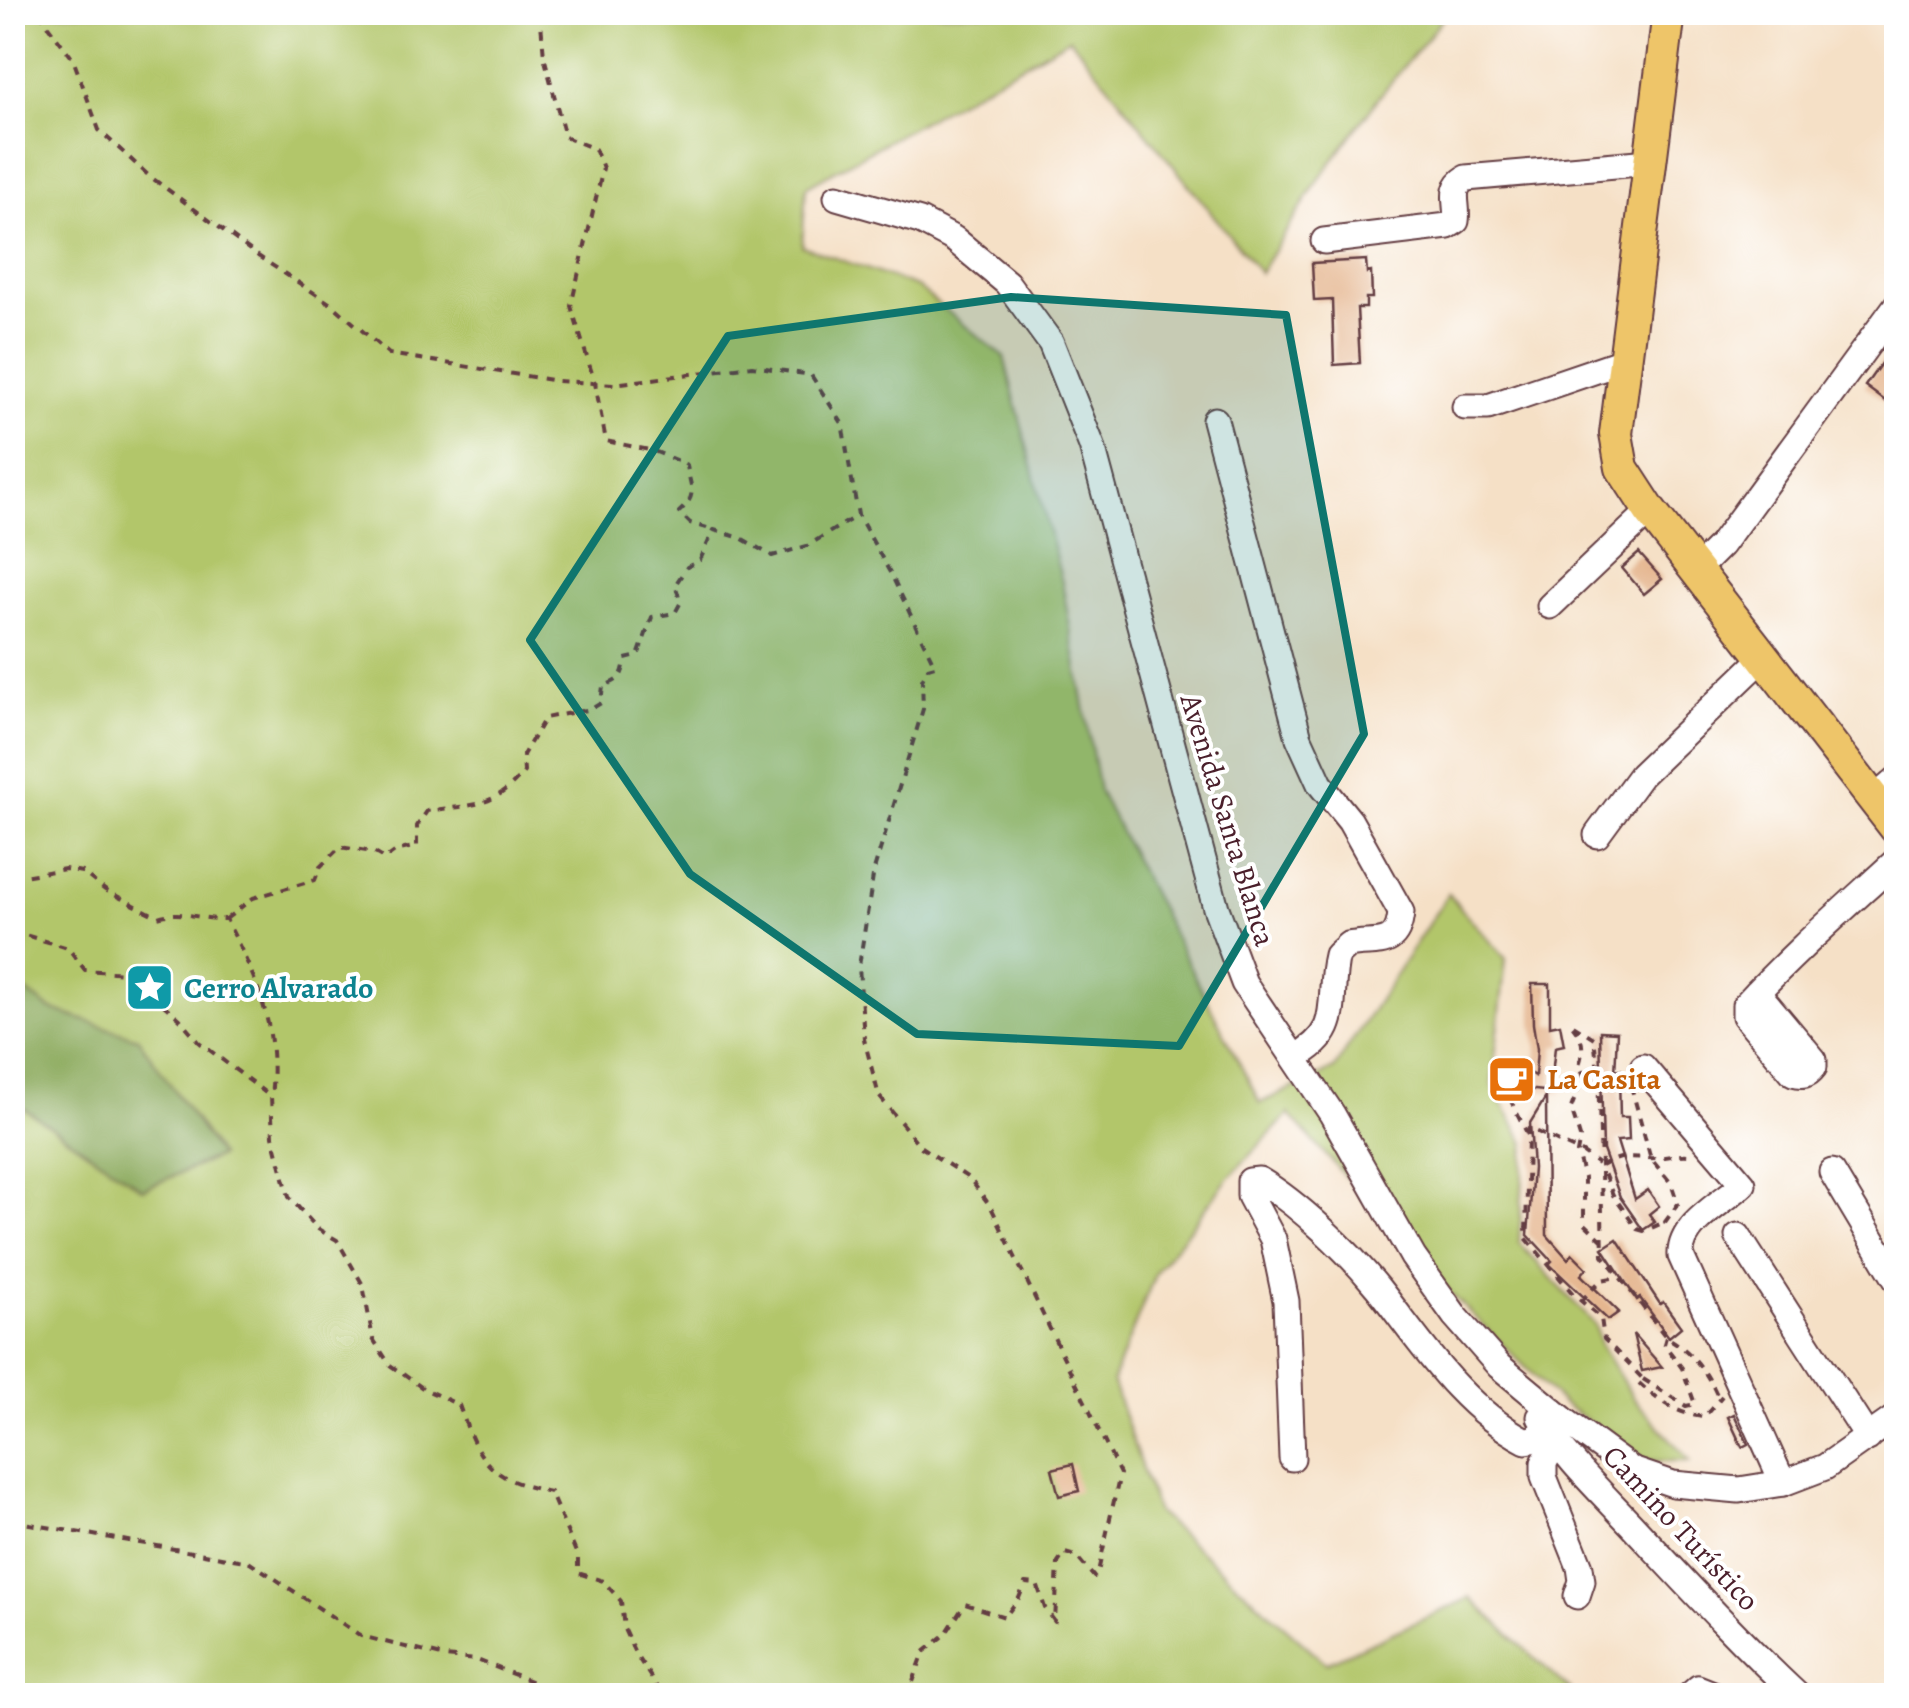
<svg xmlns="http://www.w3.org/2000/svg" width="1909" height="1708" font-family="Alegreya,serif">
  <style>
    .green { fill: #b2c66a; stroke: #7e724a; stroke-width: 2.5 }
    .forest { fill: #8dab5e; stroke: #6c6544; stroke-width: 2.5 }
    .building { fill: #e5b68f }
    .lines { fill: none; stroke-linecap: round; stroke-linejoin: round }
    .minor-casing { stroke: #643c42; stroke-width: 29 }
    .major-casing { stroke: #643c42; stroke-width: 36 }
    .path { stroke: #643c42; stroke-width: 4; stroke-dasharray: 8 8; stroke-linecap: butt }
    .minor { stroke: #fff; stroke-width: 25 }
    .major { stroke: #eec569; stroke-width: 32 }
    .marked { fill: #0f766e; fill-opacity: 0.2; stroke: #0f766e; stroke-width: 8; stroke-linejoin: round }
    .labels { text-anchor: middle; stroke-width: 8; stroke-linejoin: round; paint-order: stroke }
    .street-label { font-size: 30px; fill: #4a1f2b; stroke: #fff }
    .culture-label { font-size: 30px; font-weight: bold; fill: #0d838f; stroke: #fff; text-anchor: start }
    .food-label { font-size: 30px; font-weight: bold; fill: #c56008; stroke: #fff; text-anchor: start }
  </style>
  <rect width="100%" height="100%" fill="#fff"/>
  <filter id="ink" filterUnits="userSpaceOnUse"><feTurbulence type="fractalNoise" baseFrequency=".01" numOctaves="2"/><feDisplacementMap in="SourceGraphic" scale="20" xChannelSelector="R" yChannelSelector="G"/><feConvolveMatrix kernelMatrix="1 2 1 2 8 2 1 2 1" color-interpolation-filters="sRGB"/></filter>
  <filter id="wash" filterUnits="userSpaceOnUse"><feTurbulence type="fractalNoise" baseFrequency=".0048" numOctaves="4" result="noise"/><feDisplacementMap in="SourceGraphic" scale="40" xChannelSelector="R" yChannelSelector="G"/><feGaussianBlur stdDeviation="2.25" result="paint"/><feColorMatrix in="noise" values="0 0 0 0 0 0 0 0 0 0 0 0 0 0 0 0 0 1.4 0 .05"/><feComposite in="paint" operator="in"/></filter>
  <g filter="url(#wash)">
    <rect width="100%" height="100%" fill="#f5e0c6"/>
    <path class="green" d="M12 13H1447L1379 97 1318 181 1260 273 1070 38 806 187 802 246 917 287 1004 357 1062 582 1099 791 1260 1103 1334 1069 1448 894 1506 959 1492 1084 1525 1143 1519 1243 1595 1325 1600 1345 1634 1399 1690 1461H1644L1562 1403 1450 1293 1289 1114 1230 1176 1156 1272 1112 1381 1157 1513 1326 1663 1470 1598 1575 1695H13Z"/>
    <path class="forest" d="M13 982 50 1009 138 1038 220 1156 143 1189 13 1101Z"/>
    <g id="blocks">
      <g class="building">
        <path d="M1366 260 1367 273 1371 272 1372 298H1366V308H1357L1360 363 1334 365 1332 300 1314 301 1312 263Z"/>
        <path d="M1896 342V409L1865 386Z"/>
        <path d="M1639 553 1662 579 1644 594 1622 568Z"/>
        <path d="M1532 984H1550V1026L1560 1024 1564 1045 1555 1047 1551 1084 1564 1093 1525 1089 1511 1081 1518 1068 1535 1076 1537 1049 1533 1024Z"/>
        <path d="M1600 1031 1617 1032 1615 1074H1619L1620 1117H1628L1629 1140 1617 1141 1635 1199 1648 1190 1659 1206 1649 1214 1655 1222 1643 1230 1620 1197 1603 1150Z"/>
        <path d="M1546 1097 1547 1235 1568 1259 1573 1254 1587 1268 1581 1275 1619 1312 1608 1320 1549 1264 1552 1261 1528 1235 1533 1168 1530 1123Z"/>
        <path d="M1617 1239 1660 1304 1663 1302 1681 1327 1669 1337 1640 1298 1637 1300 1603 1248Z"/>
        <path d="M1633 1334 1662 1367 1642 1371Z"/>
        <path d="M1734 1414 1748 1444 1742 1447 1728 1417Z"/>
        <path d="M1073 1464 1079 1491 1059 1496 1052 1469Z"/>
      </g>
    </g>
  </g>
  <g filter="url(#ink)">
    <use href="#blocks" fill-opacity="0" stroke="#643c42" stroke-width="2.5"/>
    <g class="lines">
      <defs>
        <g id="minor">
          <path d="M837 197 920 221 954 239 1007 283 1051 343 1092 446 1216 908 1244 983 1332 1114 1413 1257 1455 1316 1499 1366 1564 1420 1632 1470 1673 1484 1739 1490 1783 1483 1825 1467 1896 1417"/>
          <path d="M1324 241 1448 226 1456 221C1459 204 1448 189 1466 178L1650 162"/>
          <path d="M1465 407H1488L1623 361"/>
          <path d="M1215 420 1299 738 1320 784 1350 821 1401 912C1398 952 1374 939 1348 945L1337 955C1326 999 1346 1031 1295 1057"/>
          <path d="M1697 569 1721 545 1896 306"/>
          <path d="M1550 606 1650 511"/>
          <path d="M1874 799 1896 780"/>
          <path d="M1597 835 1641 775 1764 657"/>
          <path d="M1757 992 1814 1060V1067C1808 1075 1803 1076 1793 1073L1745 1016V1005C1792 954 1845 908 1896 861"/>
          <path d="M1643 1067 1743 1184C1721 1204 1679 1225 1681 1256L1783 1483"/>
          <path d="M1832 1172 1896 1279"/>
          <path d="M1738 1236 1868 1438"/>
          <path d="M1540 1417C1563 1456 1599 1490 1630 1523 1685 1582 1739 1641 1798 1696"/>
          <path d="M1556 1441 1544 1463V1477L1580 1567 1582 1581 1577 1596"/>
          <path d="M1292 1458 1286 1301 1273 1239 1250 1196V1181L1259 1180C1299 1204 1348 1251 1378 1288 1422 1344 1461 1407 1526 1441L1533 1440 1546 1428"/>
          <path d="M1689 1696 1698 1688 1718 1696"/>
        </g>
        <path id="major" d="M1669 12 1616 434 1622 468 1650 511 1896 828"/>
      </defs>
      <use href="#minor" class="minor-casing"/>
      <use href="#major" class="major-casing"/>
      <g class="path">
        <path d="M38 12 73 59 99 130 148 175 258 256 334 306 389 354 557 381 614 384 752 366 811 375 842 423 858 515 892 576 935 666 928 668 922 680 923 709 874 870 859 966 864 1039 879 1096 921 1147 970 1179 991 1207 1120 1474 1098 1572 1094 1577 1076 1556 1065 1553 1058 1563 1055 1622 1045 1608 1037 1584 1025 1583 1019 1598 1005 1617 965 1604 945 1635 924 1652 910 1690 904 1696"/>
        <path d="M540 12 544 56 565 137 595 149 603 168 571 306 595 383 606 441 654 451 687 465C690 489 699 494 679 512L690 523 714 530"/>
        <path d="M12 878 65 869 82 872 105 890 158 917C182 909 199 920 226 919 257 980 279 1027 271 1097"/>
        <path d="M226 919 253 898 315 880 320 867 340 847 373 852 385 859 396 851 417 846V826L427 811C471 804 492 810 524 772L523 755 545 718 591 709 601 703 603 686C620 680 623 677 625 659L638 656 652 617 675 613 681 602 675 585 687 567 700 560 714 530 741 538 772 556 807 546 858 515"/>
        <path d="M12 931 68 948 85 970 126 973 180 1019 199 1042 271 1097 273 1136 289 1197 318 1229 337 1240 363 1285 373 1339 390 1365 424 1389 459 1405C479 1462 489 1479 550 1492L578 1557V1573L603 1581 621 1601 624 1629 635 1653 663 1696"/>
        <path d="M1622 1070 1598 1071 1601 1166 1613 1195 1637 1229 1644 1231 1665 1222"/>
        <path d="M1584 1075 1598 1071 1594 1038 1570 1023C1583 1038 1585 1046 1579 1065L1584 1075 1571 1108 1580 1137 1577 1153 1584 1178V1223L1602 1240"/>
        <path d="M1631 1086 1651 1159 1671 1183 1678 1204 1665 1222 1668 1225"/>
        <path d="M1510 1099 1528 1135 1526 1238 1574 1295 1601 1318 1604 1339 1643 1379 1639 1383C1658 1401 1677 1414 1704 1417L1722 1396"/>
        <path d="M1528 1135 1529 1128 1583 1153 1598 1164"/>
        <path d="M1601 1166C1623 1155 1625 1157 1648 1158 1661 1159 1675 1154 1689 1155"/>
        <path d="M1601 1172 1603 1255 1666 1337C1692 1351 1707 1372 1718 1397"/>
        <path d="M1581 1301 1601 1280 1617 1277"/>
        <path d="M1643 1379 1686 1406 1695 1404 1682 1368 1664 1344 1666 1337"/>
        <path d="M12 1521 250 1562 361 1636 446 1657 477 1660 569 1696"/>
      </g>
      <use href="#minor" class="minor"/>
      <use href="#major" class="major"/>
    </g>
  </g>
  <path class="marked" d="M1011 297 1286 315 1364 734 1179 1046 917 1034 690 874 530 640 728 336Z"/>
  <defs>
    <symbol id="sight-square" viewBox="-11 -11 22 22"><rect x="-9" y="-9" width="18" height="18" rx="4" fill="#0f9aa8" stroke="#fff"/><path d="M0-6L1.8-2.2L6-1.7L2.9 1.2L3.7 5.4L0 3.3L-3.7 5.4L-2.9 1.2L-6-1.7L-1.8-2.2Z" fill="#fff"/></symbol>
    <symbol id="cafe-square" viewBox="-11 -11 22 22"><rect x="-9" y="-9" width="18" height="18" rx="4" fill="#e8710a" stroke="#fff"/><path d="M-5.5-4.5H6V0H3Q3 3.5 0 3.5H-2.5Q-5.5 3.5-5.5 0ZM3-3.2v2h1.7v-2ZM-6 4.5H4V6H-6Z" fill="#fff"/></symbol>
  </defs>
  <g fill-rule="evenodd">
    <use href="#sight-square" x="122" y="960" width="55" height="55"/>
    <use href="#cafe-square" x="1484" y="1052" width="55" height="55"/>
  </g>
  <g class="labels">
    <g class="street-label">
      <text transform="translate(1228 820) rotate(73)" y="10">Avenida Santa Blanca</text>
      <text transform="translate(1681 1528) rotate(47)" y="10">Camino Turístico</text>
    </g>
    <g class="culture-label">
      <text x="184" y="998">Cerro Alvarado</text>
    </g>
    <g class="food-label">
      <text x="1547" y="1089">La Casita</text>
    </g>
  </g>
  <rect width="1909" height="1708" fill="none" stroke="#fff" stroke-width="50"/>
</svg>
